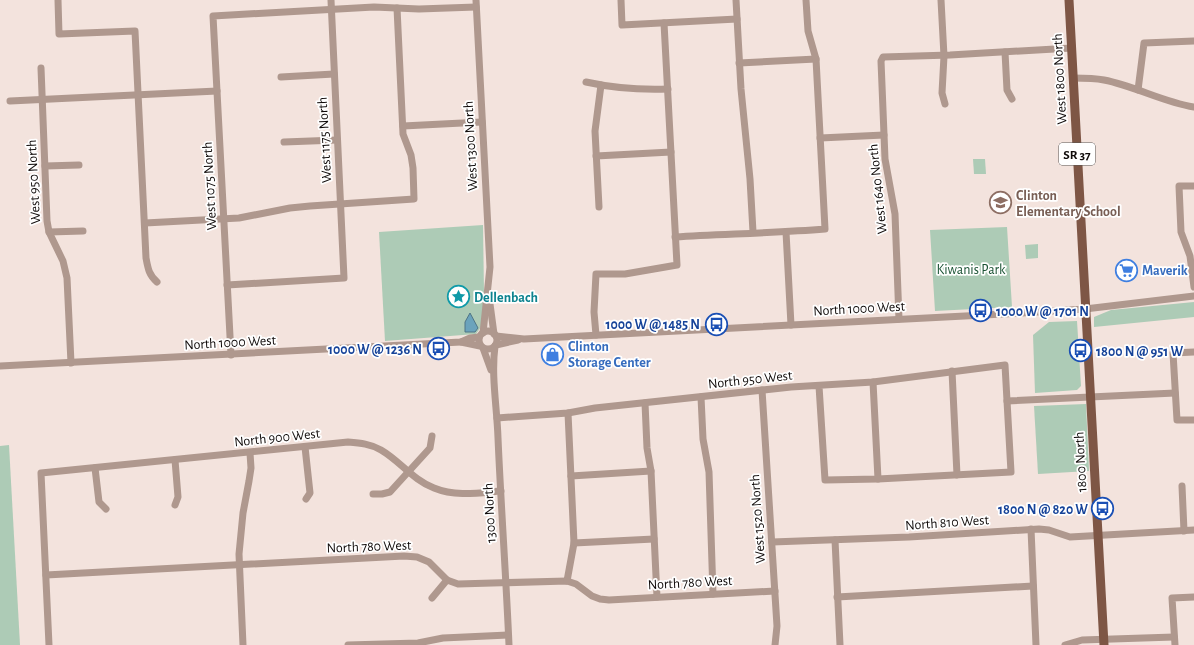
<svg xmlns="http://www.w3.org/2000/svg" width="1194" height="645" font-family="'Alegreya Sans',sans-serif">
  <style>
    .green { fill: #adcbb6 }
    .water { fill: #6ba3bc; stroke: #4f7586 }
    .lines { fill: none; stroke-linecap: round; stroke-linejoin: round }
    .minor { stroke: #af988e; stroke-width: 7 }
    .major { stroke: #7e5645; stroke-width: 9 }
    .labels { text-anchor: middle; stroke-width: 3.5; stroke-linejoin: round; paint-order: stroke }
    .shield { fill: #fff; stroke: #575453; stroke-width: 1 }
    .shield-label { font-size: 13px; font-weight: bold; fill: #0f0a09 }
    .street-label { font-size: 14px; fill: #0f0a09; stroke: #fff }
    .education-label { font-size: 14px; font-weight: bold; fill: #785e54; stroke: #fff; text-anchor: start }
    .park-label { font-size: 14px; fill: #185132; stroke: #fff }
    .shop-label { font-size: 14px; font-weight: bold; fill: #366cbe; stroke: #fff; text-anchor: start }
    .culture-label { font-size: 14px; font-weight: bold; fill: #0d838f; stroke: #fff; text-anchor: start }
    .transit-label { font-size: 14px; font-weight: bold; fill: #164399; stroke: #fff; text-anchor: end }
  </style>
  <rect width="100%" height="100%" fill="#f3e3dd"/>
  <g class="green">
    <path d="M973 159H985L986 174H974Z"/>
    <path d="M483 225 484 293 483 324 476 334 385 341 379 232Z"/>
    <path d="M1007 227 1012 307 935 311 930 230Z"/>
    <path d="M1038 244V258L1026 259 1025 245Z"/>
    <path d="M1194 302V317L1094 327V317L1111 310Z"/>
    <path d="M1077 321 1081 386 1077 390 1035 393 1033 335 1049 322Z"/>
    <path d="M1086 404 1089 471 1038 474 1034 406Z"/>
    <path d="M9 445 20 645H0V446Z"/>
  </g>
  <path class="water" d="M470 313 478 328 475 332H465V322Z"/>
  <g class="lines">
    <g class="minor">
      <path d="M58 0 59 34 135 31 146 258C148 269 149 275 157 282"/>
      <path d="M476 0 490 267 483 333"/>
      <path d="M621 0 622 25 737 19"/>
      <path d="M736 0 741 89 750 179 753 232"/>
      <path d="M941 0 944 56 942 93 945 104"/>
      <path d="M1005 52 1007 90 1012 99"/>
      <path d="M739 63 816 59"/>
      <path d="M41 68 47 221 49 232 63 261 67 278 71 363"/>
      <path d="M281 77 334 74"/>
      <path d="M1073 78C1084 78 1094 78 1104 80 1135 86 1163 102 1194 107"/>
      <path d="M586 82C613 88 640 90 668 89"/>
      <path d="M1138 90 1144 43 1194 41"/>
      <path d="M10 101 217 91"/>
      <path d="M403 126 482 122"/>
      <path d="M820 138 884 135"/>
      <path d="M284 142 337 140"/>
      <path d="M596 156 671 152"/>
      <path d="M45 166 79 165"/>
      <path d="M1194 186H1179L1181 232 1190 256 1194 287"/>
      <path d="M599 207 595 131 601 85"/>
      <path d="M145 223 239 218 290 208 310 206 414 199 413 168 411 155 403 134 397 8"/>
      <path d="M49 232 83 231"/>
      <path d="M786 232 791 325"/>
      <path d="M675 237C725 234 775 233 825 229L816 59 808 31 806 0"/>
      <path d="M227 285 344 278 331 0"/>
      <path d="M490 304 494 334"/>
      <path d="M899 319 895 214 885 159 881 61 883 57 950 55 1072 48"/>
      <circle cx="488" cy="340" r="9"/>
      <path d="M596 335 594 312 596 274H625L677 265 664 23"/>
      <path d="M496 336 524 339 1022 313 1085 309 1194 296"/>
      <path d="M461 342 480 346"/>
      <path d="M496 345 518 340"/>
      <path d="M495 346C491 376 497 407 498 438 501 507 506 576 509 645"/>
      <path d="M483 348 491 370"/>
      <path d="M1194 352 1173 353 1177 420H1194"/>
      <path d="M231 355 213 16 374 7 419 9 476 7"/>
      <path d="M0 366 461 342 470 338 479 337"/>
      <path d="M952 371 957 475"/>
      <path d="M873 382 878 479"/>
      <path d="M762 390 777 626 775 645"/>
      <path d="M701 397 703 439 709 472 713 594"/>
      <path d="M1007 401 1175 393"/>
      <path d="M645 403 647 448 651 471 657 597"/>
      <path d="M497 418 568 413 595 408 791 387 873 382 1005 365 1011 472 878 479 825 480 819 386"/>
      <path d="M305 447 310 493 306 499"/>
      <path d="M95 468 99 502 106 509"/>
      <path d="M571 476 651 471"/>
      <path d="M1182 486 1184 531"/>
      <path d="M373 494H382L390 492 430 448 432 436"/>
      <path d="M175 505 178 497 175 460"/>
      <path d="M1031 529 1036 645"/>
      <path d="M835 540 840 645"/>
      <path d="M772 542 909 537 1039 529 1049 530 1070 537 1194 530"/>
      <path d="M574 543 654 539"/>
      <path d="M46 575 404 556 417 557 429 562 447 580 458 584 567 581 576 584 592 596 600 599 609 600 775 591"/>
      <path d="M567 581 574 543 568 413"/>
      <path d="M837 597 1033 586"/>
      <path d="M432 598 447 580"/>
      <path d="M49 645 41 473 348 442C360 443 371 444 381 450 400 461 413 480 434 488 456 497 478 493 501 491"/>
      <path d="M243 645 239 554 243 513 249 481 251 468 250 453"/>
      <path d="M348 645 418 643 443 638 508 635"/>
      <path d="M1065 645 1082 640 1174 637"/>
      <path d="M1175 645 1172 598 1194 597"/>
    </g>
    <path class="major" d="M1069 0 1104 645"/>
  </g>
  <defs>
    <symbol id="school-ring" viewBox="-11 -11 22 22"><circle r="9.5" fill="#fff" stroke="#8d6e63" stroke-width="1.5"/><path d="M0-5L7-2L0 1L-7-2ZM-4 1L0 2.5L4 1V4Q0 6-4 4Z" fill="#8d6e63"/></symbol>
    <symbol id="supermarket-ring" viewBox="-11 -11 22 22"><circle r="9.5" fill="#fff" stroke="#3f7fe0" stroke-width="1.5"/><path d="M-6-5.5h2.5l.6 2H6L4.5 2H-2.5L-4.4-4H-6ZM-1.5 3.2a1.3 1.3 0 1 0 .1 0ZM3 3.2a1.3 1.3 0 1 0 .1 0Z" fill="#3f7fe0"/></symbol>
    <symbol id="sight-ring" viewBox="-11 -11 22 22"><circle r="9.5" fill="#fff" stroke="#0f9aa8" stroke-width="1.5"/><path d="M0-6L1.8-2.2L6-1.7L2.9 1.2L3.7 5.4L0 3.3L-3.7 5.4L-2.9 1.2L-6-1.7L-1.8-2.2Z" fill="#0f9aa8"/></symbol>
    <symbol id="bus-ring" viewBox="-11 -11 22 22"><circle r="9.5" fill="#fff" stroke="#1a4fb4" stroke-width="1.5"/><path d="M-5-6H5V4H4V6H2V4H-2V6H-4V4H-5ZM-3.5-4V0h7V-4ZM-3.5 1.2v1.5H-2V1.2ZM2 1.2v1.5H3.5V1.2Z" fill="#1a4fb4"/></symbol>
    <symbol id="shop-ring" viewBox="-11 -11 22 22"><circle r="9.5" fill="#fff" stroke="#3f7fe0" stroke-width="1.5"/><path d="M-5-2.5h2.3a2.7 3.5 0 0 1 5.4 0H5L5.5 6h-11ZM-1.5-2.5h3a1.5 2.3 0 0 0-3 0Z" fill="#3f7fe0"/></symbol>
  </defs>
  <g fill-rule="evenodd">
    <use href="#school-ring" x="988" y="190" width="25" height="25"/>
    <use href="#supermarket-ring" x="1114" y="258" width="25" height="25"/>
    <use href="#sight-ring" x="446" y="284" width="25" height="25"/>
    <use href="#bus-ring" x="968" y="298" width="25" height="25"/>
    <use href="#bus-ring" x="704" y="312" width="25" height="25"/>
    <use href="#bus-ring" x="426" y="336" width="25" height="25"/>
    <use href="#bus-ring" x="1068" y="338" width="25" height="25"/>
    <use href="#shop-ring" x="540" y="342" width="25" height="25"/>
    <use href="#bus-ring" x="1090" y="496" width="25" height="25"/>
  </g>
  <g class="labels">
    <rect class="shield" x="1059" y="143" width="36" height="22" rx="3"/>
    <g class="shield-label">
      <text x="1077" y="159">SR 37</text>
    </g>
    <g class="street-label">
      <text transform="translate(1059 79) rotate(-93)" y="5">West 1800 North</text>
      <text transform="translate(324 140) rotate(-93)" y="5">West 1175 North</text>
      <text transform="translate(470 146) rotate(-93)" y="5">West 1300 North</text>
      <text transform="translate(33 182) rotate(-93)" y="5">West 950 North</text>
      <text transform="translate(209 186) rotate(-93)" y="5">West 1075 North</text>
      <text transform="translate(877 189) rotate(-96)" y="5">West 1640 North</text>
      <text transform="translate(859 308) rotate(-3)" y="5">North 1000 West</text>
      <text transform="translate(230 342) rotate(-3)" y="5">North 1000 West</text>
      <text transform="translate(750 379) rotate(-6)" y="5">North 950 West</text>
      <text transform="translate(277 437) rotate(-6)" y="5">North 900 West</text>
      <text transform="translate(1080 462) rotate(-93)" y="5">1800 North</text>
      <text transform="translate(489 513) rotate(-93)" y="5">1300 North</text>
      <text transform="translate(757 519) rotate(-94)" y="5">West 1520 North</text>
      <text transform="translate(947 522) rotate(-4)" y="5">North 810 West</text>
      <text transform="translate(369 546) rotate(-2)" y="5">North 780 West</text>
      <text transform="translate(690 582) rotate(-3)" y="5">North 780 West</text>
    </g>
    <g class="education-label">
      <text x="1016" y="200">Clinton<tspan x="1016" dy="16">Elementary School</tspan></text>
    </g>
    <g class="park-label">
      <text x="971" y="274">Kiwanis Park</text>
    </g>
    <g class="shop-label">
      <text x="1142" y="275">Maverik</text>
      <text x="568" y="351">Clinton<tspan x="568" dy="16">Storage Center</tspan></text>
    </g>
    <g class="culture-label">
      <text x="474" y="302">Dellenbach</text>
    </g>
    <g class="transit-label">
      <text x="996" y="316" text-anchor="start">1000 W @ 1701 N</text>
      <text x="700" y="329">1000 W @ 1485 N</text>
      <text x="422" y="354">1000 W @ 1236 N</text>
      <text x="1096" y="356" text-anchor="start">1800 N @ 951 W</text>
      <text x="1088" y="514">1800 N @ 820 W</text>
    </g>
  </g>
</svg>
